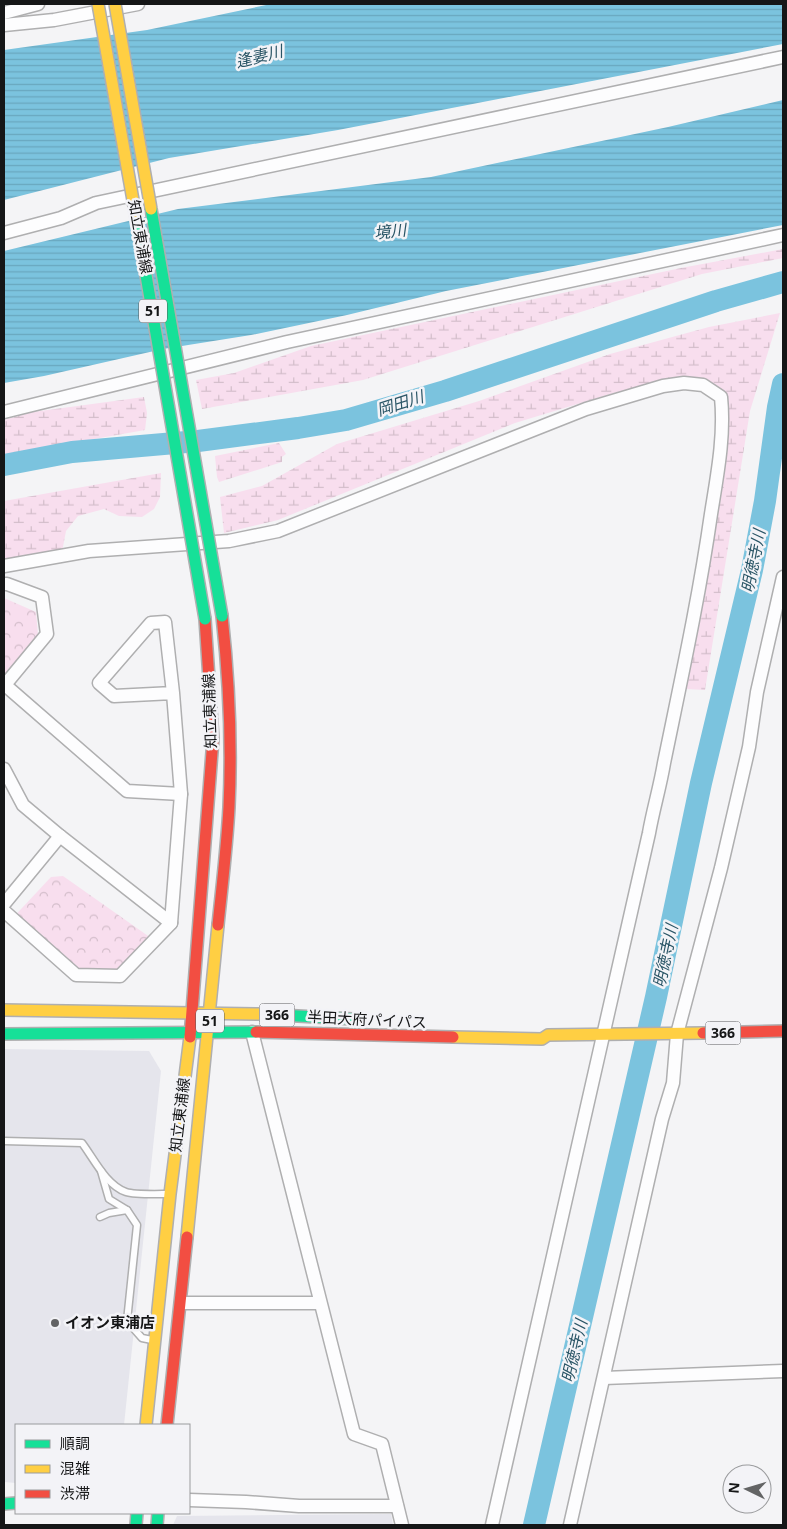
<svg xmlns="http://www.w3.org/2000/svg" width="787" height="1529" font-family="'Noto Sans','Noto Sans JP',sans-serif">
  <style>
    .built { fill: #e5e5ec }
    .wetland { fill: url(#wetland-marsh) }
    .park { fill: url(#park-crowns) }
    .water { fill: url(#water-rules) }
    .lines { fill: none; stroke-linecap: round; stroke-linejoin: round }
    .river { stroke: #7bc3de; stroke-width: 22 }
    .lane-casing { stroke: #afafb0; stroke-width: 9 }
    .street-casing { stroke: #afafb0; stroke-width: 15 }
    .fast-casing { stroke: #afafb0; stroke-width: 14 }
    .slow-casing { stroke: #afafb0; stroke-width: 14 }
    .jam-casing { stroke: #afafb0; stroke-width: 14 }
    .lane { stroke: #fdfdfe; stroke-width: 6 }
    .street { stroke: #fdfdfe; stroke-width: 12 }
    .fast { stroke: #16e098; stroke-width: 11 }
    .slow { stroke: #ffcf43; stroke-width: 11 }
    .jam { stroke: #f24e42; stroke-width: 11 }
    .fast-bridge-casing { stroke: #afafb0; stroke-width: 14; stroke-linecap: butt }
    .slow-bridge-casing { stroke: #afafb0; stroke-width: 14; stroke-linecap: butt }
    .fast-bridge { stroke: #16e098; stroke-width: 11 }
    .slow-bridge { stroke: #ffcf43; stroke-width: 11 }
    .poi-dot { fill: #636465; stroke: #f3f3f7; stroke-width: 2 }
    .labels { text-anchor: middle; stroke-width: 5; stroke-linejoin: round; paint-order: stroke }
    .shield { fill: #f3f3f7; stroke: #58585a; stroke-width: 1 }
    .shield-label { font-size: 14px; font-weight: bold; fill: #151617 }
    .street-label { font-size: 15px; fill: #151617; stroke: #f3f3f7 }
    .poi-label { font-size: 15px; font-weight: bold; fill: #151617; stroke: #f3f3f7; text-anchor: start }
    .water-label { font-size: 16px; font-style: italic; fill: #2a5566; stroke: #f3f3f7 }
  </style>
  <defs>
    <pattern id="wetland-marsh" width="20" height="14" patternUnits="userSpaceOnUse" patternTransform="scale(1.25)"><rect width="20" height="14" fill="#f8deee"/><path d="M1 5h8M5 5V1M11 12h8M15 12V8" fill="none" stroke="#d4becb"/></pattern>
    <pattern id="park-crowns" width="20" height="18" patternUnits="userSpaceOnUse" patternTransform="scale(1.25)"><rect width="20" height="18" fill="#f8deee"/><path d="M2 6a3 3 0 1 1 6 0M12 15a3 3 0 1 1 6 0" fill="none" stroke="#d4becb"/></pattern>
    <pattern id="water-rules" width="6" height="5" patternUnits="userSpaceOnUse" patternTransform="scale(1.25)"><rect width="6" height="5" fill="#7bc3de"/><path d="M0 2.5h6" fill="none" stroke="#69a7be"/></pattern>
  </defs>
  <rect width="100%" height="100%" fill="#f4f4f6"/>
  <g class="built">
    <path d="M4 1049 149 1051 161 1071 124 1425H16V1483L4 1482Z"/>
    <path d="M391 1514 393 1525H173L177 1516Z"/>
  </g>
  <g class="wetland">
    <path d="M783 249V258L702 274 363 380 202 409 196 380 234 373 311 346 681 268Z"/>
    <path d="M780 313 750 411 705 690 686 689 719 459 721 398 684 383 617 392 515 423 278 520 224 533 220 497 262 486 337 444 479 401 610 354 709 327Z"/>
    <path d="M144 397 147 413 145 430 4 455V420L33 412Z"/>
    <path d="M279 443 286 454 282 457V462L219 482 217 477 215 456Z"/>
    <path d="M161 473 160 497 154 509 142 517 119 516 104 509 78 516 66 531 62 552 4 567V501Z"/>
  </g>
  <g class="park">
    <path d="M4 598 36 612 39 647 4 683Z"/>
    <path d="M63 876 151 938 120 976 76 975 8 923 51 877Z"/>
  </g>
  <g class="water">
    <path d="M271 4H783V44L338 130 169 158 4 200V50L147 30Z"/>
    <path d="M783 100V225L446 291 347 315 251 335 163 349 44 376 4 383V251L178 209 431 177 668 127Z"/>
  </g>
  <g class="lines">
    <g class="river">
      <path d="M4 465 72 452 198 441 298 428 346 420 445 391 716 301 783 282"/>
      <path d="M534 1525 656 997 701 783 752 570 765 501 778 407 783 384"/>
    </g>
    <defs>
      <g id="lane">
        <path d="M4 1141 82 1143C94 1159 106 1185 126 1192 135 1195 159 1194 169 1194"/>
        <path d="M101 1171 109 1199 127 1210 137 1225 127 1321 142 1338 152 1340"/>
        <path d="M100 1217 109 1213 127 1210"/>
      </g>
      <g id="street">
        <path d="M4 13 38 4"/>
        <path d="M4 25 54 20 138 4"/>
        <path d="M4 233 61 218 96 203 783 57"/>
        <path d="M4 412 287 342 783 235"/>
        <path d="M4 566 89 551 229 541 278 531 586 409 663 386 684 383 703 385 721 397C725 436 717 476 711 514 699 598 681 680 664 763 660 787 653 810 649 833L492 1525"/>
        <path d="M4 584H7L42 597 47 634 4 686"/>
        <path d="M5 685 127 791 181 794"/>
        <path d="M4 769 23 805 60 836 171 923"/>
        <path d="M4 904 60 836"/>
        <path d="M4 911 76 975 120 976 171 923 181 794 173 693 165 622 151 623 99 683 114 696 173 693"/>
        <path d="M252 1032 354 1434 382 1444 402 1525"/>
        <path d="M181 1303H319"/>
        <path d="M604 1378 783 1371"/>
        <path d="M189 1500 246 1502 299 1506H397"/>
        <path d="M570 1525 662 1119 673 1083 677 1034 721 868 749 747 757 692 783 577"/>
      </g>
      <g id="fast">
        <path d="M261 1014 353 1019"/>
        <path d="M4 1034 256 1032"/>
        <path d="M4 1504 16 1503"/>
        <path d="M136 1525 137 1513"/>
        <path d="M157 1525 158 1513"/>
      </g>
      <g id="slow">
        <path d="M4 1010 261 1014"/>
        <path d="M453 1037 542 1039 548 1035 703 1033"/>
        <path d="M187 1237 218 925"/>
        <path d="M146 1425 170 1194 190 1037"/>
      </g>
      <g id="jam">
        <path d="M218 925C222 886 227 846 229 807 232 743 229 679 222 616"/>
        <path d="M256 1032 453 1037"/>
        <path d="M703 1033 783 1031"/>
        <path d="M190 1037 213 739 205 619"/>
        <path d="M167 1425 187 1237"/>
      </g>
    </defs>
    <use href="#lane" class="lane-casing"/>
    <use href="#street" class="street-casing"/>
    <use href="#fast" class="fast-casing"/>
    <use href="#slow" class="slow-casing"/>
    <use href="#jam" class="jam-casing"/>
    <use href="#lane" class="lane"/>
    <use href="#street" class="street"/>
    <use href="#fast" class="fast"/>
    <use href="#slow" class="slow"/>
    <use href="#jam" class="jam"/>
    <defs>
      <g id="fast-bridge">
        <path d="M151 209 222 616"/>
        <path d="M136 217 205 619"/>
      </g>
      <g id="slow-bridge">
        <path d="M98 4 136 217"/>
        <path d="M115 4 151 209"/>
      </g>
    </defs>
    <use href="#fast-bridge" class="fast-bridge-casing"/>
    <use href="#slow-bridge" class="slow-bridge-casing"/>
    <use href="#fast-bridge" class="fast-bridge"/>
    <use href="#slow-bridge" class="slow-bridge"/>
  </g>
  <circle class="poi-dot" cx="55" cy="1323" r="5"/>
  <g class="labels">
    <g class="shield">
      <rect x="139" y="299.5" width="28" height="23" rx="4"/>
      <rect x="259.5" y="1003.5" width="35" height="23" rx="4"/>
      <rect x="196" y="1009.5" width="28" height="23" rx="4"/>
      <rect x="705.5" y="1021.5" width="35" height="23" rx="4"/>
    </g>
    <g class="shield-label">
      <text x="153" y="316">51</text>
      <text x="277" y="1020">366</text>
      <text x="210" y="1026">51</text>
      <text x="723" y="1038">366</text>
    </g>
    <g class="street-label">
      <text transform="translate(140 237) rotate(80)" y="5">知立東浦線</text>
      <text transform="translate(210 711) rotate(-92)" y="5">知立東浦線</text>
      <text transform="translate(367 1020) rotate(3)" y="5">半田大府パイパス</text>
      <text transform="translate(180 1115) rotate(-83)" y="5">知立東浦線</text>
    </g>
    <g class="poi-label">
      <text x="65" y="1328">イオン東浦店</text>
    </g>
    <g class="water-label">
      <text transform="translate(259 56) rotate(-14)" y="6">逢妻川</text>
      <text transform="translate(390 231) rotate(-6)" y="6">境川</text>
      <text transform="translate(400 403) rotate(-18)" y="6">岡田川</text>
      <text transform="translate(753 561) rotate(-79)" y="6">明徳寺川</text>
      <text transform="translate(665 956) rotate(-78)" y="6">明徳寺川</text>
      <text transform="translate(574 1351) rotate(-77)" y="6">明徳寺川</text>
    </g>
  </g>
  <rect width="787" height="1529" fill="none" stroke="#151617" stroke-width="10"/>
  <rect x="15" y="1424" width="175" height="90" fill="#f3f3f7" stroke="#9a9b9d"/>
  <rect x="25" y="1440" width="25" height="8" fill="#16e098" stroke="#9a9b9d"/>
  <text x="60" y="1449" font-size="15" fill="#151617">順調</text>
  <rect x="25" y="1465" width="25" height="8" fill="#ffcf43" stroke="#9a9b9d"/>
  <text x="60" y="1474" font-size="15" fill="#151617">混雑</text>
  <rect x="25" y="1490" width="25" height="8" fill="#f24e42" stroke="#9a9b9d"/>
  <text x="60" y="1499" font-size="15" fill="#151617">渋滞</text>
  <g transform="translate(747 1489) rotate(275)"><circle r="24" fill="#f3f3f7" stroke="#9a9b9d"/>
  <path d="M0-4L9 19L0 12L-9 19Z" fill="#636465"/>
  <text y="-8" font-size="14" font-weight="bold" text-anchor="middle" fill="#151617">N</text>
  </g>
</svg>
